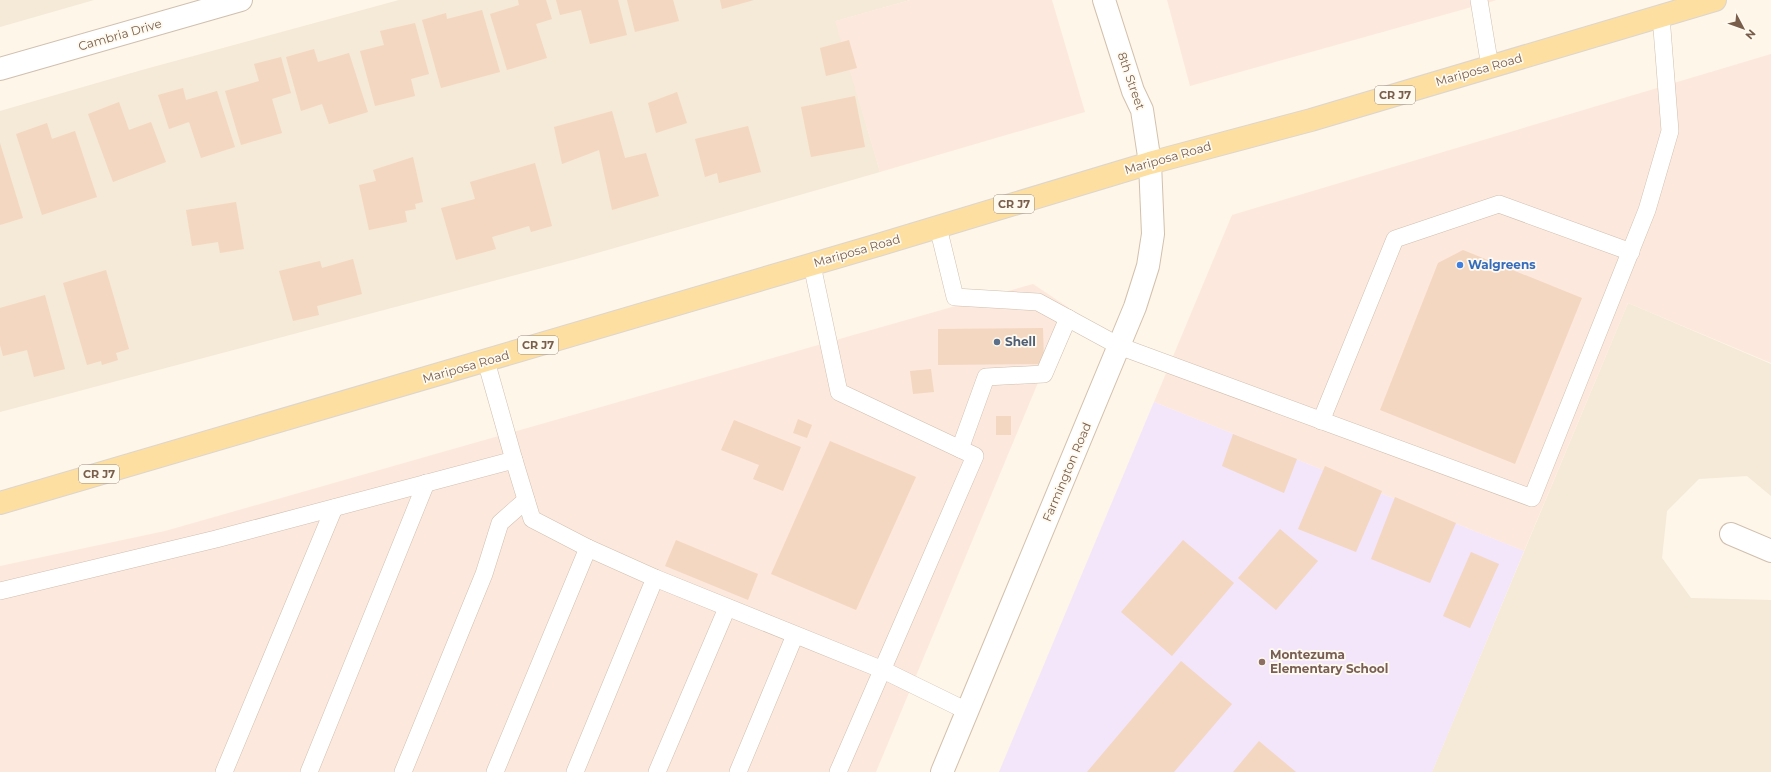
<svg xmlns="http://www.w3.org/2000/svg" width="1771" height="772" font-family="Montserrat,sans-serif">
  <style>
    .residential { fill: #f5e9d7 }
    .commercial { fill: #fde8dd }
    .education { fill: #f3e5fa }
    .building { fill: #f3d7c0 }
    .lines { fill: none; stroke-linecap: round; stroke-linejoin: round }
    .lane-casing { stroke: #d0bfae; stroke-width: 18 }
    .street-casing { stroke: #d0bfae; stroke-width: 24 }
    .secondary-casing { stroke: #d3c0ab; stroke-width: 24 }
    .primary-casing { stroke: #dcd5d0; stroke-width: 24 }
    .lane { stroke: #fff; stroke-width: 17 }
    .street { stroke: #fff; stroke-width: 22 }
    .secondary { stroke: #fff; stroke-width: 22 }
    .primary { stroke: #fcdfa1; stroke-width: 22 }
    .shop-dot { fill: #3f7fe0; stroke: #fffaf0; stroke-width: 1.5 }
    .service-dot { fill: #5c6f8a; stroke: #fffaf0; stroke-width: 1.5 }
    .education-dot { fill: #8d6e63; stroke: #fffaf0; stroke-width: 1.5 }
    .labels { text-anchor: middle; stroke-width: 3.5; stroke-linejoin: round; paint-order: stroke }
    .shield { fill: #fffaf0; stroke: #a18d7c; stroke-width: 1 }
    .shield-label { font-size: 11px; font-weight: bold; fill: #795e4b }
    .street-label { font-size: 12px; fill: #795e4b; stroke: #fffaf0 }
    .shop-label { font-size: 12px; font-weight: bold; fill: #366cbe; stroke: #fffaf0; text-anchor: start }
    .service-label { font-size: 12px; font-weight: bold; fill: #4e5e75; stroke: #fffaf0; text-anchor: start }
    .education-label { font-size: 12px; font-weight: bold; fill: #785e54; stroke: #fffaf0; text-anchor: start }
  </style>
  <rect width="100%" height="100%" fill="#fdf6e9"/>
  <g class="residential">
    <path d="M0 0H94L0 27Z"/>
    <path d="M399 0H910L836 21 880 172 576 259 0 412V111L142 70Z"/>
    <path d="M1628 303 1771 364V496L1747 476 1699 479 1667 511 1662 558 1691 598 1771 600V772H1432Z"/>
  </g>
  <g class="commercial">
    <path d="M910 0H1052L1085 112 880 172 835 21Z"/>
    <path d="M1167 0H1497L1190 86Z"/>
    <path d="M1771 54V363L1628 303 1524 551 1154 402 1232 215Z"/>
    <path d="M1033 284 1069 308 876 772H0V566L165 531Z"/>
  </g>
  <path class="education" d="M1154 402 1524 551 1432 772H999Z"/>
  <g class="building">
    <path d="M518 0H546L552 19 536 24 547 58 507 70 490 14 519 5Z"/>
    <path d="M556 0H618L627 35 590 44 581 10 560 15Z"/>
    <path d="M627 0H673L679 21 635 32Z"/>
    <path d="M720 0H754L722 9Z"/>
    <path d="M482 10 500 72 441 88 422 20 446 13 447 19Z"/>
    <path d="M415 23 429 74 411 79 415 96 375 106 360 51 384 45 380 31Z"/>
    <path d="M849 40 857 68 826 76 820 48Z"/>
    <path d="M314 49 318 62 349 53 368 112 329 124 322 104 301 111 286 57Z"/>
    <path d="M281 57 291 93 272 99 282 133 241 145 225 91 259 81 254 64Z"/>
    <path d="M183 88 186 100 217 91 235 147 201 158 189 122 169 129 158 95Z"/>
    <path d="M677 92 687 123 656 133 648 103Z"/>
    <path d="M855 96 865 147 811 157 801 107Z"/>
    <path d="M119 102 129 130 151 122 166 162 113 182 88 114Z"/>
    <path d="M612 111 625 158 646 153 659 196 612 210 599 150 562 164 554 127Z"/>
    <path d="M47 123 52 139 75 131 97 197 42 215 16 134Z"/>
    <path d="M748 126 761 172 719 183 717 173 705 177 695 139Z"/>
    <path d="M0 143 23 218 0 225Z"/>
    <path d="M413 157 423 202 415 204 416 209 405 211 407 222 369 230 359 185 376 181 373 170Z"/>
    <path d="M535 163 552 226 531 232 529 226 492 237 496 249 456 260 441 208 475 199 470 182Z"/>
    <path d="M236 202 244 249 220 253 218 242 192 246 186 210Z"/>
    <path d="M1463 250 1582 298 1515 464 1380 410 1438 263Z"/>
    <path d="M353 259 362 294 317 306 319 315 293 321 279 271 320 261 322 268Z"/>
    <path d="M106 270 129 349 116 353 118 360 102 365 101 361 87 365 63 283Z"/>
    <path d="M45 295 65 369 34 377 27 350 3 356 0 345V308Z"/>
    <path d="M1043 328 1044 364 938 365V329Z"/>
    <path d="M931 369 934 392 913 394 910 371Z"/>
    <rect x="996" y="416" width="15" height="19"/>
    <path d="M798 419 812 425 807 438 793 433Z"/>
    <path d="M734 420 801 447 783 491 753 479 759 465 721 450Z"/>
    <path d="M1233 434 1297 459 1284 493 1222 466Z"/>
    <path d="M830 441 916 477 856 610 771 574Z"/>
    <path d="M1325 466 1382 491 1356 552 1298 529Z"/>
    <path d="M1395 497 1456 523 1430 583 1371 559Z"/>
    <path d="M1280 529 1318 561 1276 610 1238 578Z"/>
    <path d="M676 540 758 574 748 600 665 566Z"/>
    <path d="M1183 540 1234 583 1172 656 1121 612Z"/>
    <path d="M1471 552 1499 564 1470 628 1443 616Z"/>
    <path d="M1181 661 1232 704 1174 772H1087Z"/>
    <path d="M1259 741 1296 772H1233Z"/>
  </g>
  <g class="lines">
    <defs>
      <g id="lane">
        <path d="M1479 0 1490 67"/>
        <path d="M938 227 955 297 1038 302 1119 346 1532 498 1647 210 1670 131 1661 16"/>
        <path d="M812 265 839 392 975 456 838 772"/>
        <path d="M1321 421 1395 239 1499 204 1631 252"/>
        <path d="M960 449 986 377 1044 374 1068 318"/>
        <path d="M514 460 532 519 588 548 655 578 883 670 967 711"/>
        <path d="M0 591 216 539 514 460 486 361"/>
        <path d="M224 772 334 508"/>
        <path d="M309 772 426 483"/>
        <path d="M403 772 484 574 500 523 526 500"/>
        <path d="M495 772 588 548"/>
        <path d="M575 772 655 578"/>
        <path d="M657 772 727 608"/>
        <path d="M738 772 795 635"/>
      </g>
      <g id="street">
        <path d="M0 69 241 0"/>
        <path d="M1731 534 1771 551"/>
      </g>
      <path id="secondary" d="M942 772 1135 307 1148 266 1153 234 1150 163 1142 110 1133 91 1104 0"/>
      <path id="primary" d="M0 503 878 245 1150 163 1311 120 1715 0"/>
    </defs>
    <use href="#lane" class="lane-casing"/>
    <use href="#street" class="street-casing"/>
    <use href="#secondary" class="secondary-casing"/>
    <use href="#primary" class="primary-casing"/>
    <use href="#lane" class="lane"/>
    <use href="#street" class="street"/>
    <use href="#secondary" class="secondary"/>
    <use href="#primary" class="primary"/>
  </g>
  <circle class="shop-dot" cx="1460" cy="265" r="4"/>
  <circle class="service-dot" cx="997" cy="342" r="4"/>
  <circle class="education-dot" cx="1262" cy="662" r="4"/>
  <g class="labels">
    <g class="shield">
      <rect x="1375" y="86" width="40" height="18" rx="3"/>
      <rect x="994" y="195" width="40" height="18" rx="3"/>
      <rect x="518" y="336" width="40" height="18" rx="3"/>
      <rect x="79" y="465" width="40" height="18" rx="3"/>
    </g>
    <g class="shield-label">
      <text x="1395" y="99">CR J7</text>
      <text x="1014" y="208">CR J7</text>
      <text x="538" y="349">CR J7</text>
      <text x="99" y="478">CR J7</text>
    </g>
    <g class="street-label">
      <text transform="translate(120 35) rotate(-16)" y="4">Cambria Drive</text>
      <text transform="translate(1479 70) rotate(-16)" y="4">Mariposa Road</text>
      <text transform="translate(1131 81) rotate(71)" y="4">8th Street</text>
      <text transform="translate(1168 158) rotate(-16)" y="4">Mariposa Road</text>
      <text transform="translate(857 251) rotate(-16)" y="4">Mariposa Road</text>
      <text transform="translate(466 367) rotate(-16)" y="4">Mariposa Road</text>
      <text transform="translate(1067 472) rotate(-67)" y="4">Farmington Road</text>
    </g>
    <g class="shop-label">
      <text x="1468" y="269">Walgreens</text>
    </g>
    <g class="service-label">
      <text x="1005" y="346">Shell</text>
    </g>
    <g class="education-label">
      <text x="1270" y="659">Montezuma<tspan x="1270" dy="14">Elementary School</tspan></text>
    </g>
  </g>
  <g transform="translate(1743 28) rotate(131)" stroke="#fffaf0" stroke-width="3" paint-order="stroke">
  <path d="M0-3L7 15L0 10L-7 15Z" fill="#795e4b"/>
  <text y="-6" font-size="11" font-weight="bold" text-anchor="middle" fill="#795e4b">N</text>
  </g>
</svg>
